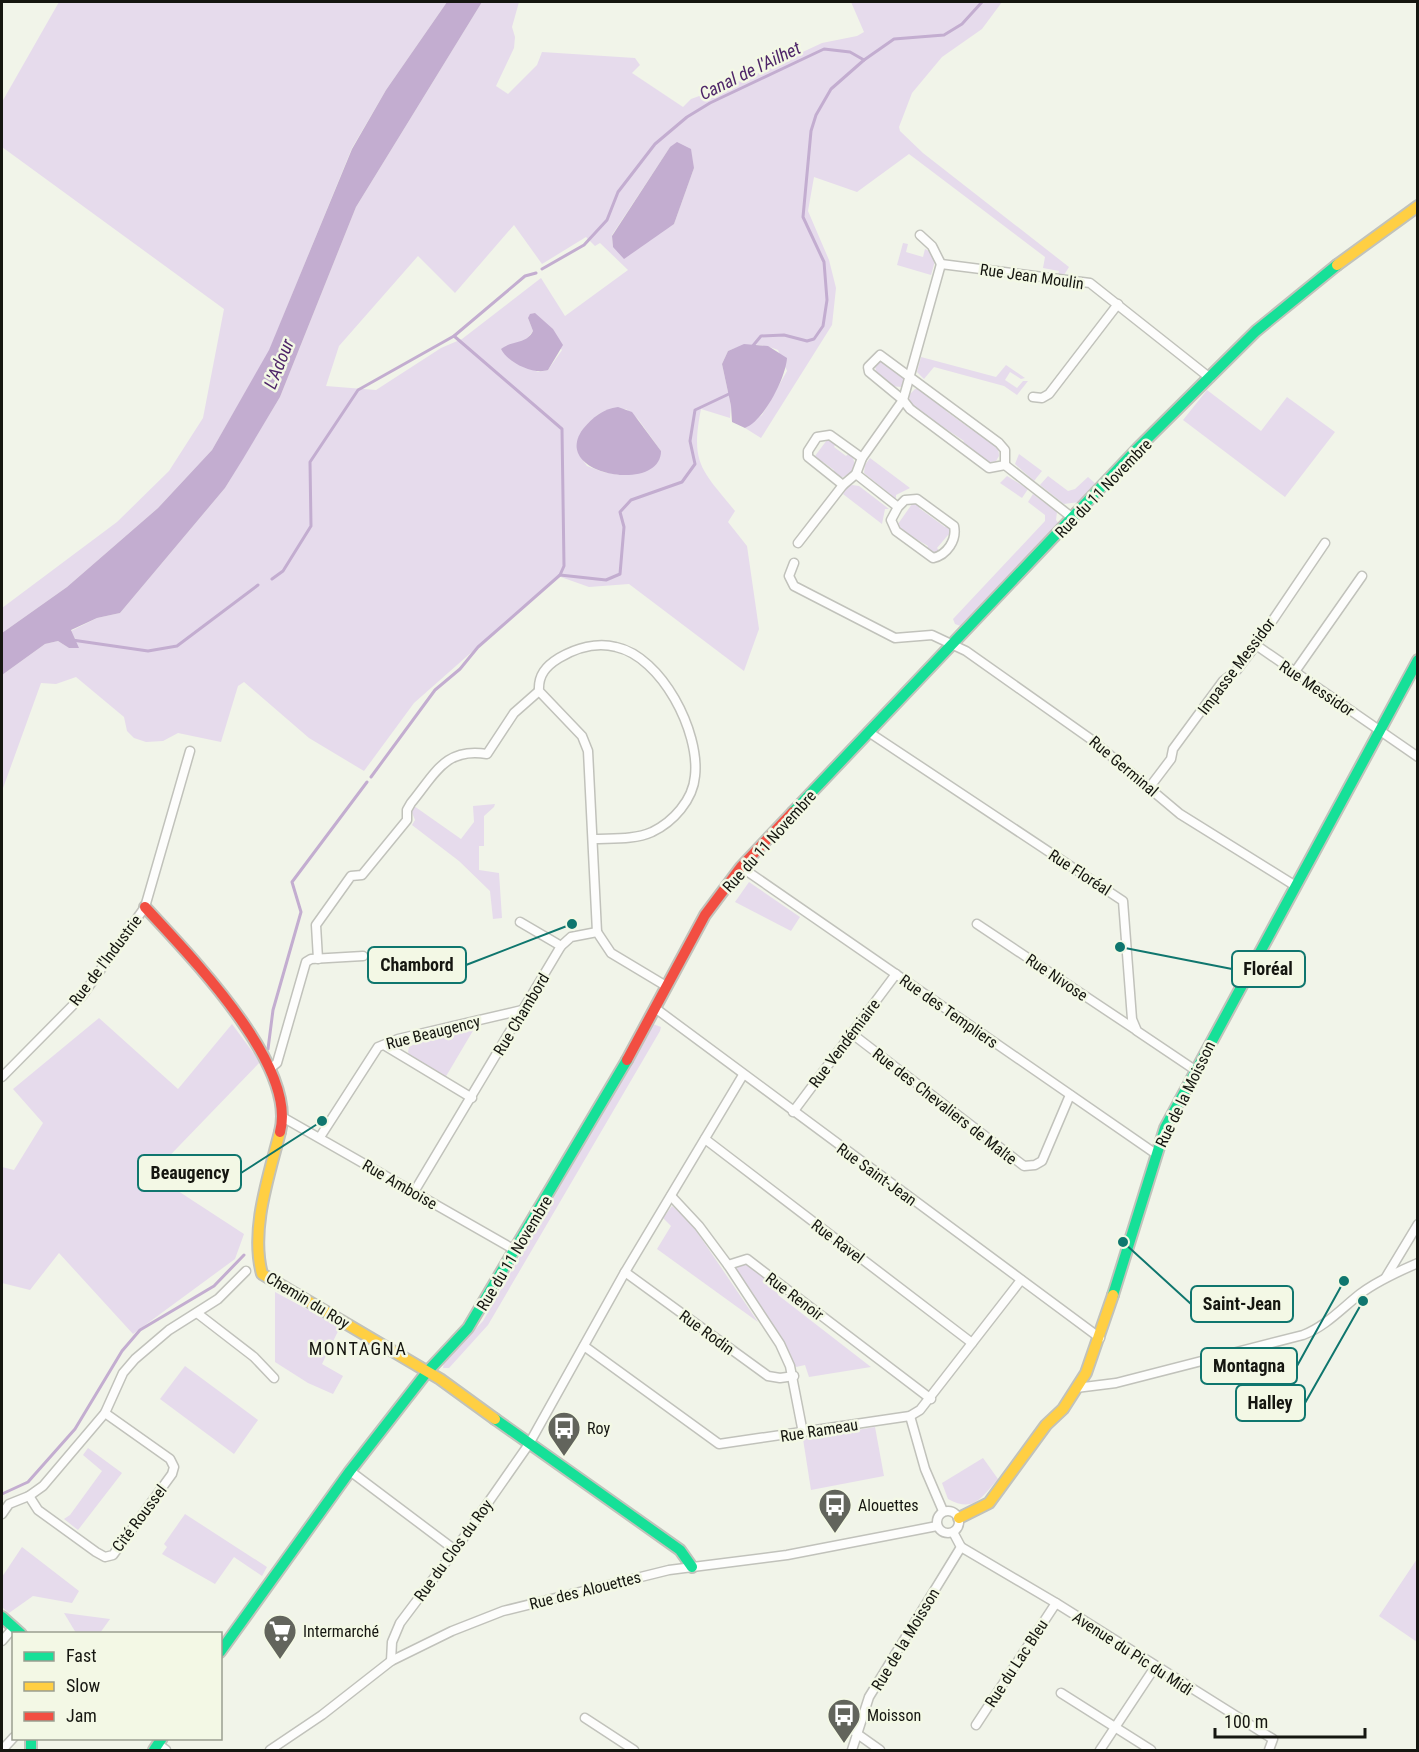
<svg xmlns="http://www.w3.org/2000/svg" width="1419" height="1752" font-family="'Roboto Condensed',sans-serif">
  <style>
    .green { fill: #e6dbec; fill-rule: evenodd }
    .water { fill: #c3add0 }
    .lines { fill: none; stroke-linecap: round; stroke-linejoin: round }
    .stream { stroke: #c3add0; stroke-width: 3 }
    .street-casing { stroke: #c1c2bb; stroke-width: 11 }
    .fast-casing { stroke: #c1c2bb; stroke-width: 14 }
    .slow-casing { stroke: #c1c2bb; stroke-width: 14 }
    .jam-casing { stroke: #c1c2bb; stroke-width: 14 }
    .street { stroke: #fdfdfc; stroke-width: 8 }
    .fast { stroke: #16e098; stroke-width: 10 }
    .slow { stroke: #ffcf43; stroke-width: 10 }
    .jam { stroke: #f24e42; stroke-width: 10 }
    .labels { text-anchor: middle; stroke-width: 5; stroke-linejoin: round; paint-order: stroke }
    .street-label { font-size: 16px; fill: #151610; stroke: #f3f8e5 }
    .poi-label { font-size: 16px; fill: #151610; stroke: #f3f8e5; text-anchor: start }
    .water-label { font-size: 18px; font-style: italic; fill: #4e2568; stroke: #f3f8e5 }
    .neighbourhood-label { font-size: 18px; letter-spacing: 1.5px; fill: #151610; stroke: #f3f8e5 }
    .leader { fill: none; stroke: #0f766e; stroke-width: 2 }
    .callout-dot { fill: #0f766e; stroke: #f3f8e5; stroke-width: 2 }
    .callout { fill: #f3f8e5; stroke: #0f766e; stroke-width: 2 }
    .callout-label { font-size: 18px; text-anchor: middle; font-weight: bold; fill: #151610 }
  </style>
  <rect width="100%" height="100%" fill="#f1f4e9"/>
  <g class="green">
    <path d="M59 2H447L386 90 352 148 269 351 212 450 158 508 67 587 2 633V608L117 522 169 471 203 418 224 309 2 147V102Z"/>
    <path d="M482 2H519L512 27 515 37 514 48 496 86 508 94 537 65 542 52 635 58 640 65 632 73 683 107 691 99 743 80 822 43 857 36 864 32 851 2H1002L982 29 942 57 912 93 899 127 900 131 923 153 1069 267 1064 275H1058L1059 271 1043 268 1045 257 909 154 857 192 814 177 808 211 829 260 836 288 832 325 761 438 745 428 762 415 787 371 778 350C761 343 745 343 728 351L722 364 731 406 730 418 701 409C690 464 702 470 735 511L728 522 747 546 759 629 744 671 629 584 589 587 558 576 414 703 364 771 309 738 244 682 238 686 221 742 178 733 163 741 146 742 134 738 127 731 124 717 76 677 56 684 41 683 2 791V675L45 644 58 641 69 648 76 641 71 631 97 618 120 613 225 488 280 397 356 207ZM670 147 694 168 674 224 613 247 612 235ZM514 225 542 264 586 237 595 246 600 243 628 270 565 316 541 278 462 339 441 348 376 390 326 386 339 346 418 256 455 293ZM528 318 562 350 548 370 538 372 509 358 505 346 525 341 533 331ZM626 409 638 419 661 451 621 475 603 472 587 466 582 459 579 437 598 414Z"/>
    <path d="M903 243 908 244 906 252 923 257 925 249 931 252 935 261 931 275 897 265Z"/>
    <path d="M921 357 996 377 1006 365 1025 378 1021 379 1010 372 1005 380 1017 388 1023 381H1028L1017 395 1004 386 934 367 924 379 917 372Z"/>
    <path d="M881 360 905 377 901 387 891 386 877 375 875 366Z"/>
    <path d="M915 389H923L948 408 946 411 972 430 975 428 998 446 999 456 996 461 986 463 962 444 964 441 910 405 909 395Z"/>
    <path d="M1207 390 1261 431 1287 397 1335 432 1285 497 1183 420Z"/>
    <path d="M827 440 836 443 834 447 846 456 849 453C855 459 856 465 851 473L841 478 832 474 834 470 823 462 820 465 815 456Z"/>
    <path d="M1019 454 1042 471 1034 481 1015 464Z"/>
    <path d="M870 458 910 488 896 495V499L864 473 865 465Z"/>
    <path d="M1007 476 1028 489 1022 498 1000 483Z"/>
    <path d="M1048 476 1068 491 1075 489 1088 477 1097 485 1079 502 1064 504 1040 485Z"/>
    <path d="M852 485 859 486 889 509H885L882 524 843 494 847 487Z"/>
    <path d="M1033 494 1057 512 1056 520 1060 525 963 627 955 624 953 619 1045 521V515L1028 502Z"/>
    <path d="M916 503 921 505 919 508 945 527 947 525 950 526 951 536 948 535 937 548 940 552 934 554 926 550 928 546 899 529 898 524 912 504Z"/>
    <path d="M495 804 494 807 484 816V846H479V870L499 873 502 918 493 919 490 891 459 861 412 825 415 820 411 810 414 806 461 839 474 822 473 806Z"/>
    <path d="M749 882 800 917 791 931 735 902Z"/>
    <path d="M99 1018 178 1089 232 1024 260 1062 152 1174 244 1234 235 1259 133 1334 59 1253 30 1290 2 1283V1167L14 1170 43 1123 13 1089Z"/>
    <path d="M653 1024 661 1027 660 1031 488 1325 449 1368H443L444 1362 483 1321Z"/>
    <path d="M474 1029 445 1078 411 1057 408 1052 409 1047 415 1044Z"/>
    <path d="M672 1206 685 1216 695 1229 758 1322 657 1249 671 1226 663 1218Z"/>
    <path d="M742 1263 748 1264 781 1289 778 1295 871 1367 809 1377 805 1365 796 1367 737 1272V1266Z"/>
    <path d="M275 1292 340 1327 322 1364 343 1376 333 1394 308 1383 275 1362Z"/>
    <path d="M185 1366 258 1420 234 1454 160 1399Z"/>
    <path d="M875 1427 884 1476 811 1490 803 1439Z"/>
    <path d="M88 1448 122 1473 78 1530 64 1519 70 1515 102 1471 83 1455Z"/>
    <path d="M983 1458 998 1479C981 1498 974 1513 948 1499L942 1483Z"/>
    <path d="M185 1514 267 1567 262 1576 234 1557 215 1584 162 1554 167 1547 164 1544Z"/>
    <path d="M22 1547 79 1591 72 1603 33 1596 9 1613 2 1607V1577Z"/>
    <path d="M1417 1559V1642L1379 1616Z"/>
    <path d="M64 1613 110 1619 100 1633H76Z"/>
  </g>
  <g class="water">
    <path d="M447 2H482L356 207 280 397 243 459 225 488 120 613 97 618 71 630 79 648H69L58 641 45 644 2 675V633L67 587 158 508 212 450 269 350 352 149 386 90Z"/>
    <path d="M677 142 691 149 694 168 674 224 624 259 613 247 612 236 670 147Z"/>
    <path d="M535 313 553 329 563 345 548 370C534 375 508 363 501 349 512 340 526 345 533 331L528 318 530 314Z"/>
    <path d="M744 344 768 346 787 358C786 377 764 421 745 428L732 422 731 406 722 364 728 351Z"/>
    <path d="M618 407 632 412 661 451C661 494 549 475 583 429 593 417 603 409 618 407Z"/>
  </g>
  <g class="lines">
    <g class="stream">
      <path d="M542 269 584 245 607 220 618 192 655 144 687 117 710 103 824 49 850 52 864 60 894 39 944 35 962 24 982 2"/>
      <path d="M751 348 761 336 784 335 807 341 814 339 823 326 827 300 824 262 803 217 811 131 816 115 831 89 864 60"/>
      <path d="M560 575 606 580 620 574 624 527 620 512 631 500 682 482 695 464 690 441 695 410 731 393"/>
      <path d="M272 579 283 571 311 526 310 462 358 390 454 336 525 276 536 273"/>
      <path d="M72 640 148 651 177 646 258 585"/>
      <path d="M371 777 435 690 460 669 478 647 560 575 564 566 562 429 454 336"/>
      <path d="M268 1049 273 1010 301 912 292 882 367 782"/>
      <path d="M2 1494 28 1482 75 1429 122 1351 140 1330 214 1286 244 1255"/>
    </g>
    <defs>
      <g id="street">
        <path d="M920 235 932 246 941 264"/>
        <path d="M880 355 999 443 1005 450V465L989 468 910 409 903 400 869 372 868 367Z"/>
        <path d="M1033 397 1042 398 1049 394 1118 304"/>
        <path d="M1005 465 1074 519"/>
        <path d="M856 474 898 507 905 500 917 499 954 526C957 540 947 555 933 558L896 531 891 520 898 507"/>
        <path d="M843 485 808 457V451L817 437 830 435 862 458"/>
        <path d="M798 543 843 485 856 474 862 458 903 400 941 264 1090 283 1210 378"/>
        <path d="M794 563 789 576 794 586 895 638 932 635 966 651 1092 740 1180 814 1294 885"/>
        <path d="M1256 645 1418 757"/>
        <path d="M1294 673 1362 576"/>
        <path d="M870 733 1123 901 1132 1019 1137 1031 1195 1070"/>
        <path d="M1149 788 1171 759 1173 749 1223 681 1237 670 1256 645 1325 543"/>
        <path d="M593 839C612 838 634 840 652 832 673 822 693 800 695 776 700 732 662 657 616 647 597 642 576 648 559 658 546 666 538 675 539 691L582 736 588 751 597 932"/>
        <path d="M741 867 1156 1154"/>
        <path d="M520 922 561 946"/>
        <path d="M977 924 1136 1030"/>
        <path d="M318 959 316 925 351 876 362 875 407 820V810L411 803C435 774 445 747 487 754L514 713 539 691"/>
        <path d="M655 1008 1100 1338"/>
        <path d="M851 1033 1024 1166 1035 1165 1042 1161 1070 1095"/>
        <path d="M384 1045 472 1098"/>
        <path d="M272 1067 277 1063 306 962 311 959 363 956"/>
        <path d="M2 1077 82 996 145 907 190 751"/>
        <path d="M793 1112 896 974"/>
        <path d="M284 1118 515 1250"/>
        <path d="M320 1137 378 1047 398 1039 522 1010"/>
        <path d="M705 1139 972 1343"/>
        <path d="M414 1192 561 946 571 937 597 932 611 953 666 986"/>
        <path d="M671 1196 699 1226 728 1265 747 1259 931 1399"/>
        <path d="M728 1265 780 1344 790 1366 803 1433"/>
        <path d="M625 1272 768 1376 780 1378 794 1376"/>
        <path d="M1386 1277 1418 1224"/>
        <path d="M197 1313 254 1357 274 1378"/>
        <path d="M584 1346 719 1444 910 1416 920 1410 1021 1280"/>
        <path d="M1076 1388 1116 1383 1303 1335C1326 1326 1341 1309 1360 1294 1377 1281 1397 1272 1418 1263"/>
        <path d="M910 1416 925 1469 943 1511"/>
        <path d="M350 1471 455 1550"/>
        <path d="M29 1496 38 1510 96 1552 105 1557 113 1555 172 1474 174 1467 170 1459 105 1413"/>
        <circle cx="948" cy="1522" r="11"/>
        <path d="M2 1514 9 1504 29 1496 43 1486 105 1413 123 1373 135 1359 169 1330 218 1299 246 1271"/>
        <path d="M961 1547 1056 1603 1273 1739 1269 1750"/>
        <path d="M2 1641 14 1627"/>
        <path d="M391 1661 392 1642 400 1623 455 1550 529 1444 625 1272 743 1075"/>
        <path d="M1061 1693 1151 1750"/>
        <path d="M585 1718 634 1750"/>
        <path d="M976 1725 1056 1603"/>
        <path d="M856 1733 880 1750"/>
        <path d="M158 1744 166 1750"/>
        <path d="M2 1750 14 1737"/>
        <path d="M270 1750 322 1715 391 1661 452 1631 503 1611 669 1570 787 1555 937 1526"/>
        <path d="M852 1750 869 1697 961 1547 953 1532"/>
        <path d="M1100 1750 1155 1667"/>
      </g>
      <g id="fast">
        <path d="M793 812 1138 448 1256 331 1337 265"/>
        <path d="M1113 1295 1165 1128 1418 660"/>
        <path d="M495 1419 680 1550 692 1567"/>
        <path d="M2 1617 21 1634"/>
        <path d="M220 1652 350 1471 427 1372 468 1328 627 1060"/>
        <path d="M31 1738V1750"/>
        <path d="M154 1750 162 1738"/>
      </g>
      <g id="slow">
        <path d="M1337 265 1418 206"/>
        <path d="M280 1132C269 1176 250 1229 262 1274L440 1379 495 1419"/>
        <path d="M959 1518 989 1503 1046 1425 1063 1409 1086 1373 1113 1295"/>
      </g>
      <g id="jam">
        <path d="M145 907C188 954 298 1065 280 1132"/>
        <path d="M627 1060 705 915 741 867 793 812"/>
      </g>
    </defs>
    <use href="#street" class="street-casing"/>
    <use href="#fast" class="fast-casing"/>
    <use href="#slow" class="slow-casing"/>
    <use href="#jam" class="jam-casing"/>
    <use href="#street" class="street"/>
    <use href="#fast" class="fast"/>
    <use href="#slow" class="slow"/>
    <use href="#jam" class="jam"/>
  </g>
  <defs>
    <symbol id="bus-pin" viewBox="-11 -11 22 30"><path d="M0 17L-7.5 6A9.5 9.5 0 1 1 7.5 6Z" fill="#62645c" stroke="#f3f8e5"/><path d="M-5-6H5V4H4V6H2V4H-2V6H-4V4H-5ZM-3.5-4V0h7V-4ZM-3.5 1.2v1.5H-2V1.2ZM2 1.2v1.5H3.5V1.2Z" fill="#fff"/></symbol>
    <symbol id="supermarket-pin" viewBox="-11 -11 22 30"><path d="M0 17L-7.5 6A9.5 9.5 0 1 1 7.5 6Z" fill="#62645c" stroke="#f3f8e5"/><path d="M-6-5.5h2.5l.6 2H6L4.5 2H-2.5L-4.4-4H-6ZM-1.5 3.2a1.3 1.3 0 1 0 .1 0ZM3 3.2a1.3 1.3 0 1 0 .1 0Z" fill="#fff"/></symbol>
  </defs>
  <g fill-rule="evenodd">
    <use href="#bus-pin" x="545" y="1409" width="38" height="52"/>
    <use href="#bus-pin" x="816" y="1486" width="38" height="52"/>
    <use href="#supermarket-pin" x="261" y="1612" width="38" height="52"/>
    <use href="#bus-pin" x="825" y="1696" width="38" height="52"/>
  </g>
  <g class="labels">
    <g class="street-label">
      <text transform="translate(1032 276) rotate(8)" y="6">Rue Jean Moulin</text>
      <text transform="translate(1103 488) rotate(-46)" y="6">Rue du 11 Novembre</text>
      <text transform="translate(1236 666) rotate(-53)" y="6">Impasse Messidor</text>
      <text transform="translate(1317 688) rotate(34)" y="6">Rue Messidor</text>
      <text transform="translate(1124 766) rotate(40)" y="6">Rue Germinal</text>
      <text transform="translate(769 841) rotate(-48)" y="6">Rue du 11 Novembre</text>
      <text transform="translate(1080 872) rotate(33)" y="6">Rue Floréal</text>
      <text transform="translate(105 960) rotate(-53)" y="6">Rue de l'Industrie</text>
      <text transform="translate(1057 977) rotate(34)" y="6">Rue Nivose</text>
      <text transform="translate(949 1011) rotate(35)" y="6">Rue des Templiers</text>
      <text transform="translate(521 1014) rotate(-59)" y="6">Rue Chambord</text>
      <text transform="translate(433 1032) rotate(-14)" y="6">Rue Beaugency</text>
      <text transform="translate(844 1043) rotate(-53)" y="6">Rue Vendémiaire</text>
      <text transform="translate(1185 1094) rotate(-64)" y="6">Rue de la Moisson</text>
      <text transform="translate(945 1106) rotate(38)" y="6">Rue des Chevaliers de Malte</text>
      <text transform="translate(877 1174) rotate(36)" y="6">Rue Saint-Jean</text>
      <text transform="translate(400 1184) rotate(30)" y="6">Rue Amboise</text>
      <text transform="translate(838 1241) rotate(37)" y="6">Rue Ravel</text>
      <text transform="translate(514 1253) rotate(-59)" y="6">Rue du 11 Novembre</text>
      <text transform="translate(795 1296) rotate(37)" y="6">Rue Renoir</text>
      <text transform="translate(308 1300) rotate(31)" y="6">Chemin du Roy</text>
      <text transform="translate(707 1332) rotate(36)" y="6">Rue Rodin</text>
      <text transform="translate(819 1430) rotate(-9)" y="6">Rue Rameau</text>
      <text transform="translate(139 1518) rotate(-53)" y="6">Cité Roussel</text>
      <text transform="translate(453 1550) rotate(-54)" y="6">Rue du Clos du Roy</text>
      <text transform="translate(585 1590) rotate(-14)" y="6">Rue des Alouettes</text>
      <text transform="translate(905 1639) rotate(-59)" y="6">Rue de la Moisson</text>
      <text transform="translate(1133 1653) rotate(33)" y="6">Avenue du Pic du Midi</text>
      <text transform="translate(1016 1663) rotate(-57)" y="6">Rue du Lac Bleu</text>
    </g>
    <g class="poi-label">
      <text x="587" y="1434">Roy</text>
      <text x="858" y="1511">Alouettes</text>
      <text x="303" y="1637">Intermarché</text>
      <text x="867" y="1721">Moisson</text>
    </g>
    <g class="water-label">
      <text transform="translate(750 71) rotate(-26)" y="6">Canal de l'Ailhet</text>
      <text transform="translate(279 364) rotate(-68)" y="6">L'Adour</text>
    </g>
    <g class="neighbourhood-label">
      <text x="358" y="1355">MONTAGNA</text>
    </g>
  </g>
  <path class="leader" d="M572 924L466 965M1120 947L1232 969M322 1121L241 1173M1123 1242L1191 1304M1344 1281L1297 1366M1363 1301L1305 1403"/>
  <g class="callout-dot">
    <circle cx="572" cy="924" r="6"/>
    <circle cx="1120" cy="947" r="6"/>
    <circle cx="322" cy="1121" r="6"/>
    <circle cx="1123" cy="1242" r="6"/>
    <circle cx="1344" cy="1281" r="6"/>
    <circle cx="1363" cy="1301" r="6"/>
  </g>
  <g class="callout">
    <rect x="368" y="947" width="98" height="36" rx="6"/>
    <rect x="1232" y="951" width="73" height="36" rx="6"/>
    <rect x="138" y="1155" width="103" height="36" rx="6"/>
    <rect x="1191" y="1286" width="102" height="36" rx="6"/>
    <rect x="1201" y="1348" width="96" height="36" rx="6"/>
    <rect x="1236" y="1385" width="69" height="36" rx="6"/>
  </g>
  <g class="callout-label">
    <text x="417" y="971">Chambord</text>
    <text x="1268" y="975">Floréal</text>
    <text x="190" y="1179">Beaugency</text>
    <text x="1242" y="1310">Saint-Jean</text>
    <text x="1249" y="1372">Montagna</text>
    <text x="1270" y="1409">Halley</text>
  </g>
  <rect width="1419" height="1752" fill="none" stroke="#151610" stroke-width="6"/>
  <rect x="12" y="1632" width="210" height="108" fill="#f3f8e5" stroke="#9a9e90" stroke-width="1.5"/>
  <rect x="24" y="1652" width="30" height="9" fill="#16e098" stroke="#9a9e90" stroke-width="1.5"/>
  <text x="66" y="1662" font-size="18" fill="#151610">Fast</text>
  <rect x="24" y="1682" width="30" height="9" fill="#ffcf43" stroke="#9a9e90" stroke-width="1.5"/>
  <text x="66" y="1692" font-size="18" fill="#151610">Slow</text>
  <rect x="24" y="1712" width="30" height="9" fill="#f24e42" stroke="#9a9e90" stroke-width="1.5"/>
  <text x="66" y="1722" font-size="18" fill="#151610">Jam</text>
  <path d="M1215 1728v9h150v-9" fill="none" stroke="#151610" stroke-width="3"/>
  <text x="1224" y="1728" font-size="18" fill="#151610" stroke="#f3f8e5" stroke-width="4.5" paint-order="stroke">100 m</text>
</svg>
